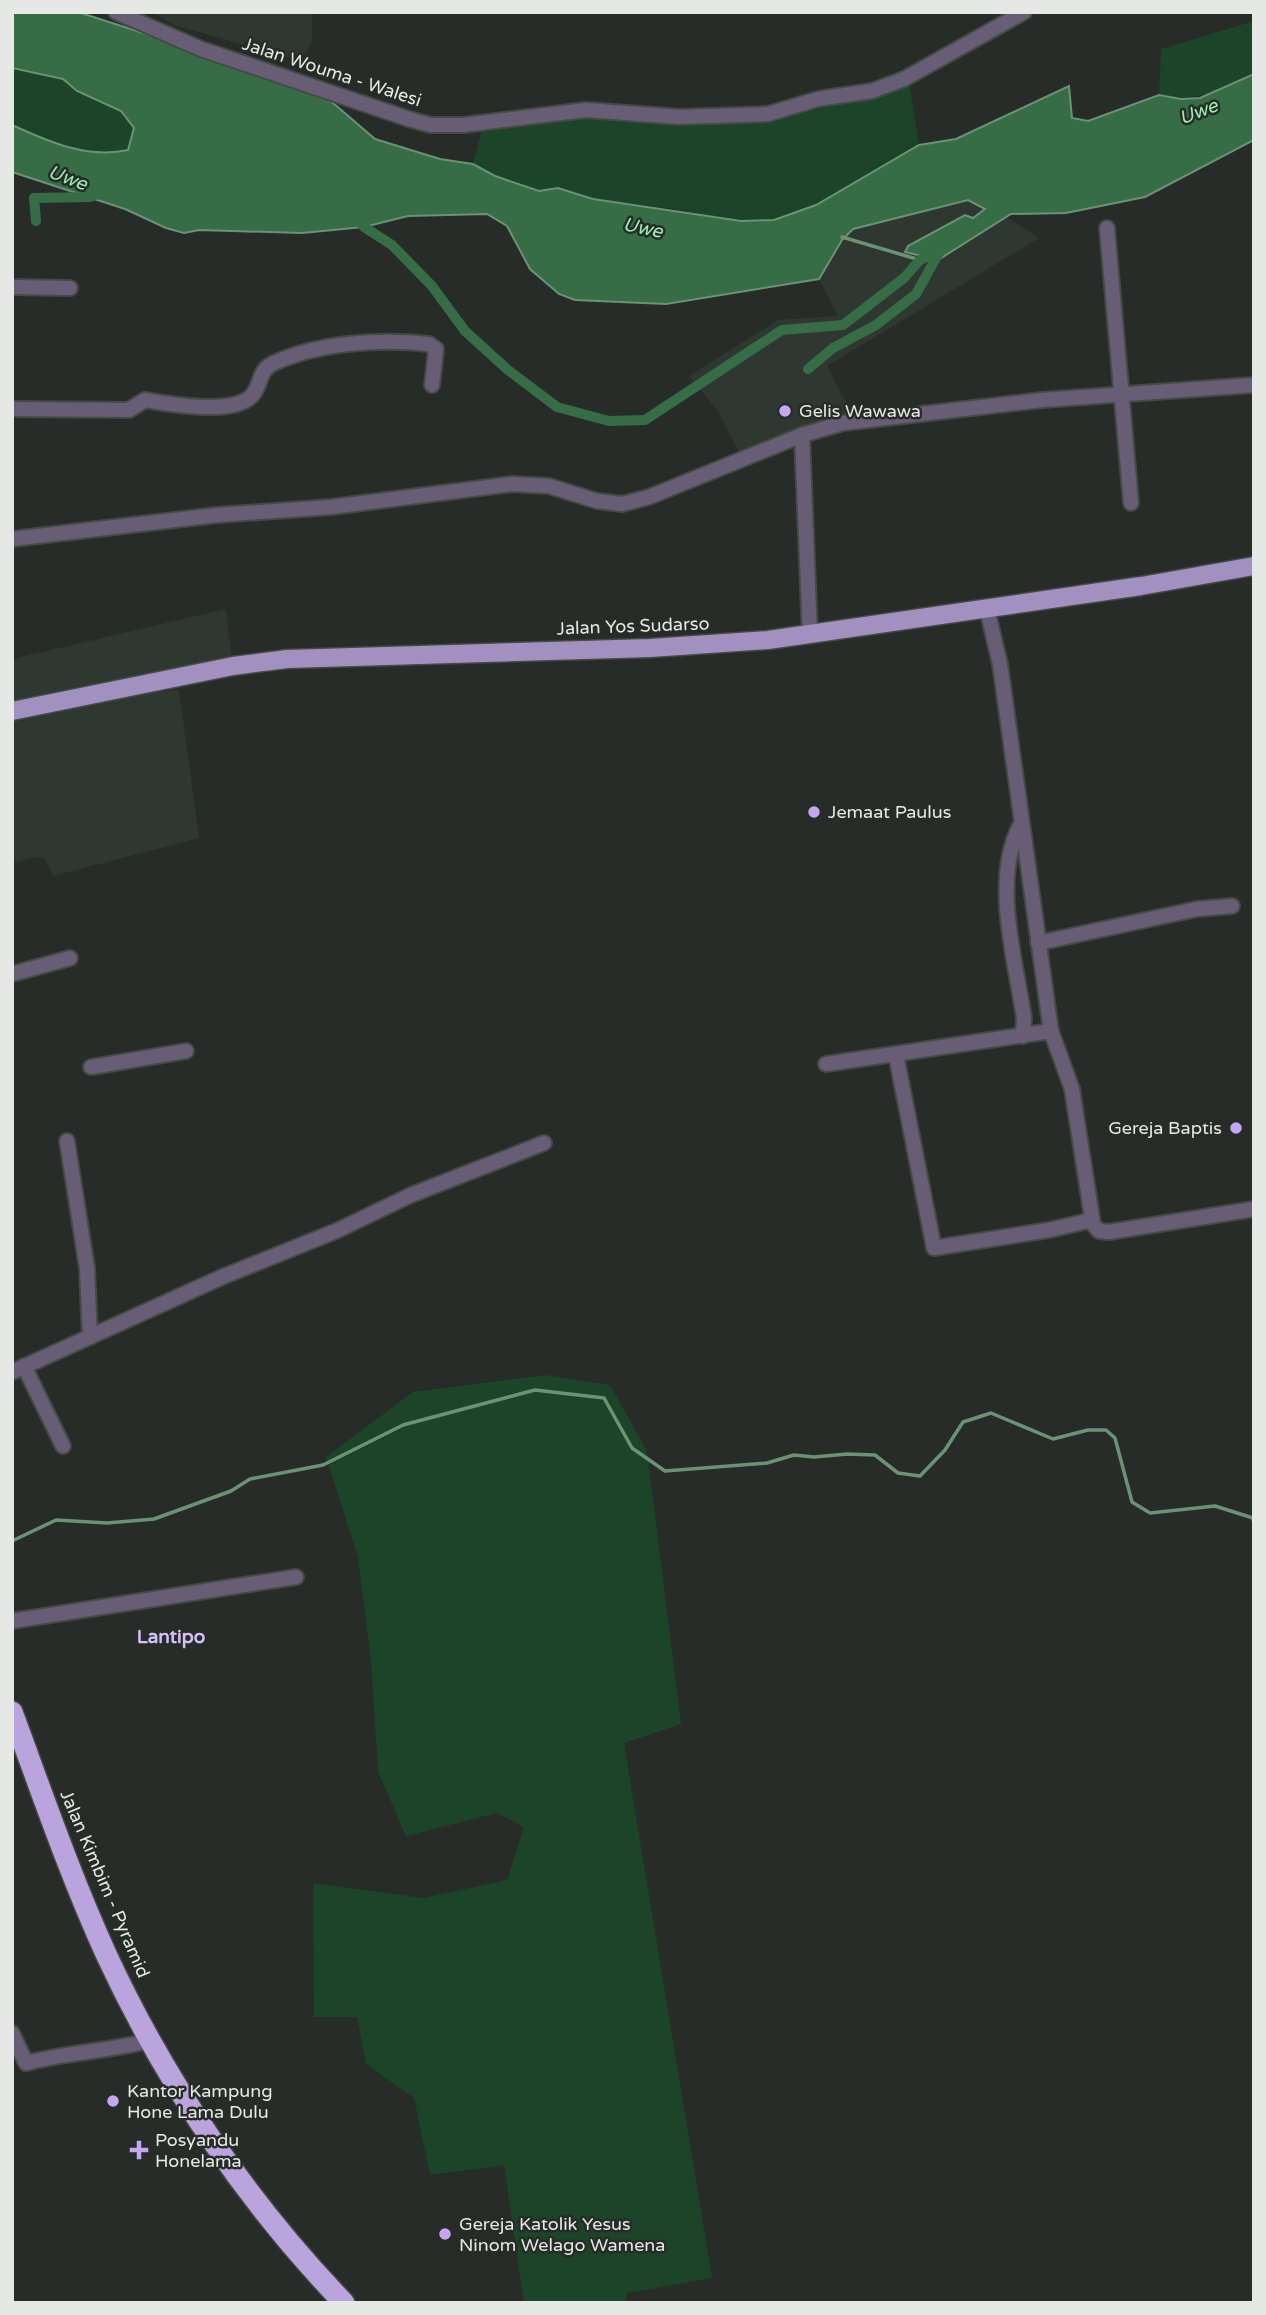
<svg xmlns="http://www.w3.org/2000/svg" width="1266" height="2315" font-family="'Varela Round',sans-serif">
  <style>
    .built { fill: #2e3830 }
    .green { fill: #1b4428 }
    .water { fill: #366d46; stroke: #6b9276; stroke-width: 2 }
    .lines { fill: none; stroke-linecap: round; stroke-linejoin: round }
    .stream { stroke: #6b9276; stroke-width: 3.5 }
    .canal { stroke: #366d46; stroke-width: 10 }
    .minor-casing { stroke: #464a46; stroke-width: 18 }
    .major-casing { stroke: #464a46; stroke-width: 21 }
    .highway-casing { stroke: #464a46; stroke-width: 24 }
    .minor { stroke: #675e76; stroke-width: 14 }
    .major { stroke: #a290c1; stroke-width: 18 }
    .highway { stroke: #baa4de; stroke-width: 21 }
    .poi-dot { fill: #c3a7f2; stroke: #272c28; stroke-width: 2.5 }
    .labels { text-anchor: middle; stroke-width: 5; stroke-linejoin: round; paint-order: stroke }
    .street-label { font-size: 18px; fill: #e6e8e6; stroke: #272c28 }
    .poi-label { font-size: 18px; fill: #e6e8e6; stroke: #272c28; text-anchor: start }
    .water-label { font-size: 19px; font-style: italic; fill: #9cedb1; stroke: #272c28 }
    .neighbourhood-label { font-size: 19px; font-weight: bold; fill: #d5c0f8; stroke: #272c28 }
  </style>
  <rect width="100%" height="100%" fill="#272c28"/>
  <g class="built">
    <path d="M153 12H312V41L302 61 174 25Z"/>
    <path d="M968 200 1011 220 1039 238 827 366 851 412 741 456 718 411 689 376 778 320 838 316 819 279 842 240 853 229Z"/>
    <path d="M226 609 232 661 75 687 12 702V659Z"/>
    <path d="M179 690 199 838 53 876 45 859 36 857 12 863V717L106 696Z"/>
  </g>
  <g class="green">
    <path d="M1254 21V74C1218 90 1199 103 1159 95L1161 49Z"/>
    <path d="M12 68 63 79 77 91 121 111 134 128 128 151C87 159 49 142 12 125Z"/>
    <path d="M909 83 919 145 816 205 774 220 757 221 713 218 682 210 593 199 558 188 539 191 495 176 473 164 483 126 568 111 762 113Z"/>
    <path d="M545 1375 610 1385 647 1451 681 1724 624 1743 712 2278 627 2293 625 2303H524L504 2165 430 2175 414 2098 366 2064 357 2017H314L313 1883 423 1898 507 1880 524 1827 497 1813 406 1836 378 1772 371 1660 358 1557 326 1457 413 1392Z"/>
  </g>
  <path class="water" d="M12 12H78L264 72 332 102 375 139 440 159 473 164 495 176 539 191 558 188 593 199 741 221 774 220 816 205 919 145 956 139 1069 86 1072 118 1088 121 1159 95 1181 99 1200 98 1254 74V140L1145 197 1066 213 1011 214 938 260 905 252 908 246 965 215 973 218 985 209 968 200 853 229 842 240 819 279 666 304 575 300 559 294 530 269 507 226 487 214 408 216 364 227 302 233 199 230 184 233 166 228 125 209 12 172V125C49 142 88 159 128 150L134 128 121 111 77 91 63 79 12 68Z"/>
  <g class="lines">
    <g class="stream">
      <path d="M842 237 920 260"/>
      <path d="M12 1541 56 1520 107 1523 154 1519 231 1491 250 1479 323 1465 403 1425 535 1390 604 1398 632 1448 665 1471 767 1463 794 1455 814 1457 847 1454 875 1455 898 1473 920 1476 945 1450 963 1422 991 1413 1053 1439 1088 1430H1106L1115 1438 1132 1502 1150 1513 1215 1506 1253 1518 1254 1524"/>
    </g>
    <g class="canal">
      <path d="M356 218 364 227 392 245 432 286 465 331 508 370 557 407 609 421 645 420 782 330 843 325 904 278 920 260 939 250"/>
      <path d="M36 221 34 198 90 197 103 192"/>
      <path d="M808 369 833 348 876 325 916 294 941 249"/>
    </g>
    <defs>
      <g id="minor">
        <path d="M116 12 201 49 412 120 431 125H463L586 110 680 117 768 114 818 99 872 91 904 79 1024 12"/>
        <path d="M1107 228 1131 503"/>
        <path d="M12 287 70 288"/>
        <path d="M12 409 129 410 145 400C170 404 238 417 254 393 262 381 259 370 274 363 320 342 380 339 429 344L436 349 432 385"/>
        <path d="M802 435 810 636"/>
        <path d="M12 539 217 515 331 507 512 484 549 486 597 501 622 504 649 497 802 435 843 423 1042 400 1254 385"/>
        <path d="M987 609 1000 664 1051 1031 1072 1089 1093 1224 1099 1231 1109 1232 1254 1209"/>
        <path d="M1020 826C992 878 1015 961 1024 1017L1023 1036"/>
        <path d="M1038 943 1197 909 1232 906"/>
        <path d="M12 974 70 958"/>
        <path d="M896 1055 934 1248 1049 1230 1092 1220"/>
        <path d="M826 1064 1051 1031"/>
        <path d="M91 1067 186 1051"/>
        <path d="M67 1141 87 1268 90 1337"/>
        <path d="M24 1366 63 1446"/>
        <path d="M12 1372 222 1277 336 1231 411 1195 544 1143"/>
        <path d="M12 1621 296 1577"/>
        <path d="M12 2033 26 2063C68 2052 111 2051 152 2040"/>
      </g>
      <path id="major" d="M12 711 233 666 287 659 650 648 768 640 1141 586 1254 566"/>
      <path id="highway" d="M12 1712C42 1793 70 1875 106 1954 165 2082 247 2202 344 2303"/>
    </defs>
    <use href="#minor" class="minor-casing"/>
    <use href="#major" class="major-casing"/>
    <use href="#highway" class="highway-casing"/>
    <use href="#minor" class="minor"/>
    <use href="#major" class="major"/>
    <use href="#highway" class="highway"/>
  </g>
  <g class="poi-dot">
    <circle cx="785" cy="411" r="7"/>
    <circle cx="814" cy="812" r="7"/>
    <circle cx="1236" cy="1128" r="7"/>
    <circle cx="113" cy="2101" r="7"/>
    <path d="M135.5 2139.5h7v7h7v7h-7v7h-7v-7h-7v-7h7z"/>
    <circle cx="445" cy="2234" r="7"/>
  </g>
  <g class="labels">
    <g class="street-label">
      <text transform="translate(332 72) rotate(18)" y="6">Jalan Wouma - Walesi</text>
      <text transform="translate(633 626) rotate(-2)" y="6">Jalan Yos Sudarso</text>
      <text transform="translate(105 1884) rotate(67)" y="6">Jalan Kimbim - Pyramid</text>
    </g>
    <g class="poi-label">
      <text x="799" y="417">Gelis Wawawa</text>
      <text x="828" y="818">Jemaat Paulus</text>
      <text x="1222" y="1134" text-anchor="end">Gereja Baptis</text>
      <text x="127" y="2097">Kantor Kampung<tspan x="127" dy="21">Hone Lama Dulu</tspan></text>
      <text x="155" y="2146">Posyandu<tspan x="155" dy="21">Honelama</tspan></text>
      <text x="459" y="2230">Gereja Katolik Yesus<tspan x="459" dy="21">Ninom Welago Wamena</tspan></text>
    </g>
    <g class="water-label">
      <text transform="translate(1198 111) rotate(-21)" y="7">Uwe</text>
      <text transform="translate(68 177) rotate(21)" y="7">Uwe</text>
      <text transform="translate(643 227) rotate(12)" y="7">Uwe</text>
    </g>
    <g class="neighbourhood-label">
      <text x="171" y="1643">Lantipo</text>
    </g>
  </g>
  <rect width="1266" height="2315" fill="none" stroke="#e6e8e6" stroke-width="28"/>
</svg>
